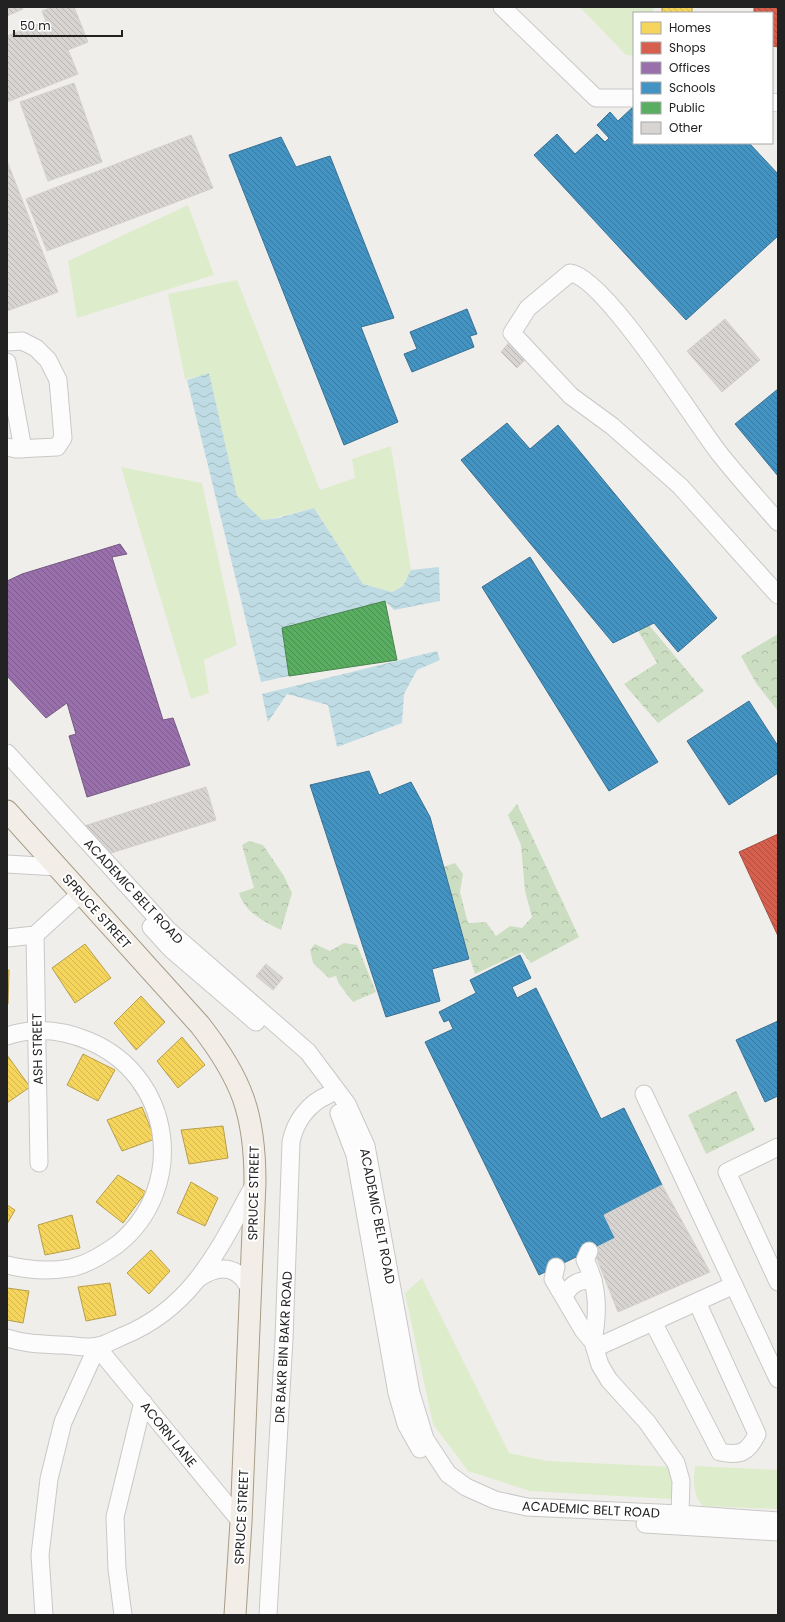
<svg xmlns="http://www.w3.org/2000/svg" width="785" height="1622" font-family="Poppins,sans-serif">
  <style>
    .grass { fill: #ddeccb }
    .forest { fill: url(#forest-crowns) }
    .water { fill: url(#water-waves) }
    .homes { fill: url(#homes-back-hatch); stroke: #b69f4b }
    .shops { fill: url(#shops-back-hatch); stroke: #a04d40 }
    .offices { fill: url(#offices-back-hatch); stroke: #755982 }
    .schools { fill: url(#schools-back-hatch); stroke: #397193 }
    .public { fill: url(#public-back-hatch); stroke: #49844e }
    .building { fill: url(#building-back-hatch); stroke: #d3d0cc }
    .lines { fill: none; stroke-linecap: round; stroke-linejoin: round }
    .minor-casing { stroke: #c9c8c7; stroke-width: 19 }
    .major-casing { stroke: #a79c86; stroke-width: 23 }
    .minor { stroke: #fdfcfc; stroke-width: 17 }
    .major { stroke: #f3ede7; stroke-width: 21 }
    .labels { text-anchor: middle; stroke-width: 4; stroke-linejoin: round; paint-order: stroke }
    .street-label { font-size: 13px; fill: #222; stroke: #fff }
  </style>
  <defs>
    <pattern id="forest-crowns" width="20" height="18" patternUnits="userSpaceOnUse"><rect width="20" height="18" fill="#cbdec1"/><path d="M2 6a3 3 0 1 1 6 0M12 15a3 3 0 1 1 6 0" fill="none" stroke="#aebea6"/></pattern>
    <pattern id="water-waves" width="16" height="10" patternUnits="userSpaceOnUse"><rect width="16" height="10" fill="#bfdbe3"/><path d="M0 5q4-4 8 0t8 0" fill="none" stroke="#a4bcc2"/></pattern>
    <pattern id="homes-back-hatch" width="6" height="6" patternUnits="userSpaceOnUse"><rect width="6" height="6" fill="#f6d55c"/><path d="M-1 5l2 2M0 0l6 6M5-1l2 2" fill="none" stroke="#d3b750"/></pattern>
    <pattern id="shops-back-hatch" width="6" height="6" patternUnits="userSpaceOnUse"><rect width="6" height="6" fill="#d6604d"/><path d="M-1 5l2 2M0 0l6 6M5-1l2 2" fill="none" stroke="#ad4f40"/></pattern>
    <pattern id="offices-back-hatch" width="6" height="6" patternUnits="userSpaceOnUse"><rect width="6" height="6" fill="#9970ab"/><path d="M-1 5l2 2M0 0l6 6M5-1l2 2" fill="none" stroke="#7c5c8b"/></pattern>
    <pattern id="schools-back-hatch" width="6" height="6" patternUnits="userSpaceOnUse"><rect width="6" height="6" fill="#4393c3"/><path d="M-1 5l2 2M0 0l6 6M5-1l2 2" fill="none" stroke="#38789e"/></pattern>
    <pattern id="public-back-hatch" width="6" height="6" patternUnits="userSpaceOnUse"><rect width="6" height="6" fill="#5aae61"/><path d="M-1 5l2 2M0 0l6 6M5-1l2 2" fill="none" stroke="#4a8d50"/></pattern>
    <pattern id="building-back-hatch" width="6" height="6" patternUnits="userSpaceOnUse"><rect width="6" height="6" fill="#d7d4d2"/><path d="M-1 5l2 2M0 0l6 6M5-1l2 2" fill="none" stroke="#b8b6b4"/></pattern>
  </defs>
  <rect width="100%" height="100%" fill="#f0eeeb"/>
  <g class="grass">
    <path d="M580 7H654L653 13H634V56L626 55Z"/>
    <path d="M188 205 214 275 77 318 68 261Z"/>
    <path d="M237 280 320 490 355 478 352 459 391 446 411 570 403 586 392 592 363 584 314 508 262 521 237 497 209 374 185 379 168 294Z"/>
    <path d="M121 467 202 483 237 645 204 660 209 693 191 699Z"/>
    <path d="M422 1278 509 1453 547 1461 674 1467 672 1499 530 1491 468 1471 433 1424 405 1293Z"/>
    <path d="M695 1466 778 1470V1509L703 1506C693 1496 693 1480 695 1466Z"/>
  </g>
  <g class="forest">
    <path d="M649 625 704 691 658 723 624 684 657 663 638 631Z"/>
    <path d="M778 634V711L756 683 741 656Z"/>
    <path d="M517 804 579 937 531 963 522 952 475 974 440 868 455 863 463 874 460 892 468 923 486 922 496 936 510 926 522 928 532 917 525 891 521 845 508 815Z"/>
    <path d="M249 841 263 845 284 876 292 893 281 930C264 921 245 913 239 893L254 888 242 845Z"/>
    <path d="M344 943 357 945 376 992 353 1002 339 984 336 976 329 978 313 963 310 950 315 944 330 951Z"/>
    <path d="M736 1091 755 1130 706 1154 688 1115Z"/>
  </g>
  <g class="water">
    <path d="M209 373 237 496 262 520 278 518 314 508 363 584 392 592 403 586 411 570 439 567 440 601 394 610 385 601 283 628 289 676 261 682 187 380Z"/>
    <path d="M437 651 440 660 417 670 404 694 402 723 337 747 328 705 287 694 268 722 262 694Z"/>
  </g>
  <g class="homes">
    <rect x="662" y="7" width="30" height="6"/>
    <path d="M85 944 111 978 75 1003 52 968Z"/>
    <path d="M7 970H9L8 1004H7Z"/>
    <path d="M141 996 165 1022 136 1050 114 1023Z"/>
    <path d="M182 1037 205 1065 178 1088 157 1061Z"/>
    <path d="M83 1054 115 1070 98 1101 67 1085Z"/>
    <path d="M7 1055 30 1087 7 1103Z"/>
    <path d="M142 1107 155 1139 122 1151 107 1120Z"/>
    <path d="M223 1126 228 1158 189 1164 181 1130Z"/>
    <path d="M118 1175 146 1192 123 1223 96 1202Z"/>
    <path d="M191 1182 218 1198 205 1226 177 1213Z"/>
    <path d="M7 1205 15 1210 7 1224Z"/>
    <path d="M72 1215 80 1248 45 1255 38 1225Z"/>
    <path d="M151 1250 170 1271 149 1294 127 1273Z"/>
    <path d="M110 1283 116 1315 86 1321 78 1287Z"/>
    <path d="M7 1288 29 1291 23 1323 7 1320Z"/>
  </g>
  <g class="shops">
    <path d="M754 7H778V47L772 46V13H754Z"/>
    <path d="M778 834V936L739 852Z"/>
  </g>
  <path class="offices" d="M120 544 127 554 112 557 163 720 173 718 190 765 87 797 69 736 76 734 67 703 46 718 7 676V581L22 574Z"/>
  <g class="schools">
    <path d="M634 106V143H749L778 174V236L686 320 534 155 557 134 575 154 597 134 605 142 609 138 597 125 610 112 618 121Z"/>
    <path d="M281 137 296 167 330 156 394 318 361 327 398 422 344 445 229 155Z"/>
    <path d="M467 309 477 334 470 336 474 347 412 372 404 354 417 349 410 332Z"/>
    <path d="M778 389V476L735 424Z"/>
    <path d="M507 423 530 449 558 425 717 618 678 652 654 623 613 643 461 460Z"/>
    <path d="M530 557 658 762 609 791 482 587Z"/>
    <path d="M749 701 778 746V773L729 805 687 741Z"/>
    <path d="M369 771 379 795 411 782 430 817 469 959 432 969 440 1001 386 1017 310 785Z"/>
    <path d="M520 955 531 978 512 987 517 998 536 988 601 1119 624 1108 662 1185 604 1215 615 1238 539 1275 425 1042 453 1029 449 1020 444 1022 439 1012 476 993 470 980Z"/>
    <path d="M778 1021V1096L765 1102 736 1040Z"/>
  </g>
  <path class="public" d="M385 601 397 660 289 676 282 628Z"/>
  <g class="building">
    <path d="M7 7H22L23 9 7 16Z"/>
    <path d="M52 7H74L88 42 68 50 78 74 7 102V36L46 21 42 11Z"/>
    <path d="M74 83 102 162 48 181 20 102Z"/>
    <path d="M191 135 213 188 47 251 26 199Z"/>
    <path d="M7 161 58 292 7 311Z"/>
    <path d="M725 319 760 360 722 392 687 351Z"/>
    <path d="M511 340 528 357 517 368 501 352Z"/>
    <path d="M206 787 216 820 108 854 81 827Z"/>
    <path d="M266 964 283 978 273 990 256 976Z"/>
    <path d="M662 1185 710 1272 618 1312 593 1249 615 1238 604 1215Z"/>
  </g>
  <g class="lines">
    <defs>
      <g id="minor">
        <path d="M502 7 596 98H634"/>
        <path d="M772 102 778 103"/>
        <path d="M7 342 22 341 36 348 48 360 58 380 63 438 57 447 16 449 7 447"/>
        <path d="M7 362 23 449"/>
        <path d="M778 522C758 499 738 477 719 453 694 421 604 276 570 273L528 308 512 333 571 396 612 426 680 486 778 595"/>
        <path d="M7 753 168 930 308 1052 347 1104 366 1146 411 1393 425 1439 448 1474 466 1487 495 1500 527 1507 680 1514 778 1521"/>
        <path d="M7 864 57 867"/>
        <path d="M151 927 171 949 256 1022"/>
        <path d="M35 935 39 1163"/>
        <path d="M7 938 35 935 81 893"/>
        <path d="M7 1036C34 1027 63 1030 89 1041 173 1076 188 1187 118 1244 104 1254 87 1265 70 1268 48 1272 28 1270 7 1265"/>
        <path d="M644 1094 778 1379"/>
        <path d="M339 1113 355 1155 397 1393 406 1424 420 1449"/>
        <path d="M778 1147 727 1172 778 1282"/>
        <path d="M589 1251 585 1260C599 1287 598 1313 593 1342"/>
        <path d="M556 1267 553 1279 583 1330 593 1342 600 1365 609 1380 647 1422 676 1463 681 1481 680 1514"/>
        <path d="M199 1278C221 1263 241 1266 251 1293"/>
        <path d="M564 1296C572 1283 578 1280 593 1280"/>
        <path d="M653 1322 720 1452C740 1456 748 1453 757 1434L697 1302"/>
        <path d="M7 1338C25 1344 42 1344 61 1345 72 1345 87 1349 98 1346 106 1345 115 1339 123 1336 194 1307 220 1247 255 1183"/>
        <path d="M595 1348 734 1285"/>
        <path d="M645 1524 778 1532"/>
        <path d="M44 1615 40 1555 49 1479 63 1422 97 1347 241 1522"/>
        <path d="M123 1615 117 1569 115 1517 143 1402"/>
        <path d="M268 1615 284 1339 291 1142C295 1121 309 1103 328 1095"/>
      </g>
      <path id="major" d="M7 811 200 1025C242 1079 255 1114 255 1182L241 1522 235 1615"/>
    </defs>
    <use href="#minor" class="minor-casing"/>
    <use href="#major" class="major-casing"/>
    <use href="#minor" class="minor"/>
    <use href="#major" class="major"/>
  </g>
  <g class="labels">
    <g class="street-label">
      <text transform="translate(134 891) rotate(47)" y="5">ACADEMIC BELT ROAD</text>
      <text transform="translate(97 911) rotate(48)" y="5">SPRUCE STREET</text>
      <text transform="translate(37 1049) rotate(-91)" y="5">ASH STREET</text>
      <text transform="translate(253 1193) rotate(-89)" y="5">SPRUCE STREET</text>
      <text transform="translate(378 1216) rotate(79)" y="5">ACADEMIC BELT ROAD</text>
      <text transform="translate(283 1347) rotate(-87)" y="5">DR BAKR BIN BAKR ROAD</text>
      <text transform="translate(169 1434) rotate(51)" y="5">ACORN LANE</text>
      <text transform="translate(591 1509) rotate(3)" y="5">ACADEMIC BELT ROAD</text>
      <text transform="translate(241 1517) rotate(-87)" y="5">SPRUCE STREET</text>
    </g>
  </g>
  <rect width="785" height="1622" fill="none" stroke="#222222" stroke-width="16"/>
  <rect x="633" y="12" width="140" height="132" fill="#ffffff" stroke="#a7a7a7"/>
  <rect x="641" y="22" width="20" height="12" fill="#f6d55c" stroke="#a7a7a7"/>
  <text x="669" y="32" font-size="12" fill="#222222">Homes</text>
  <rect x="641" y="42" width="20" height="12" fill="#d6604d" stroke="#a7a7a7"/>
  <text x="669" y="52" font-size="12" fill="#222222">Shops</text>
  <rect x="641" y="62" width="20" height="12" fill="#9970ab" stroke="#a7a7a7"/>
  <text x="669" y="72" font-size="12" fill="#222222">Offices</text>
  <rect x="641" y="82" width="20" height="12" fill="#4393c3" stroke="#a7a7a7"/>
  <text x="669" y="92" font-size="12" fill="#222222">Schools</text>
  <rect x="641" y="102" width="20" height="12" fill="#5aae61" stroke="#a7a7a7"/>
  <text x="669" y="112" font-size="12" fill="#222222">Public</text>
  <rect x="641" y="122" width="20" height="12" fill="#d7d4d2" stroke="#a7a7a7"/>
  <text x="669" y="132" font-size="12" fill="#222222">Other</text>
  <path d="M14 30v6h108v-6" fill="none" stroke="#222222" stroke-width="2"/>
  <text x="20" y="30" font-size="12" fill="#222222" stroke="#ffffff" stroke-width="3" paint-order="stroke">50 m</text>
</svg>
